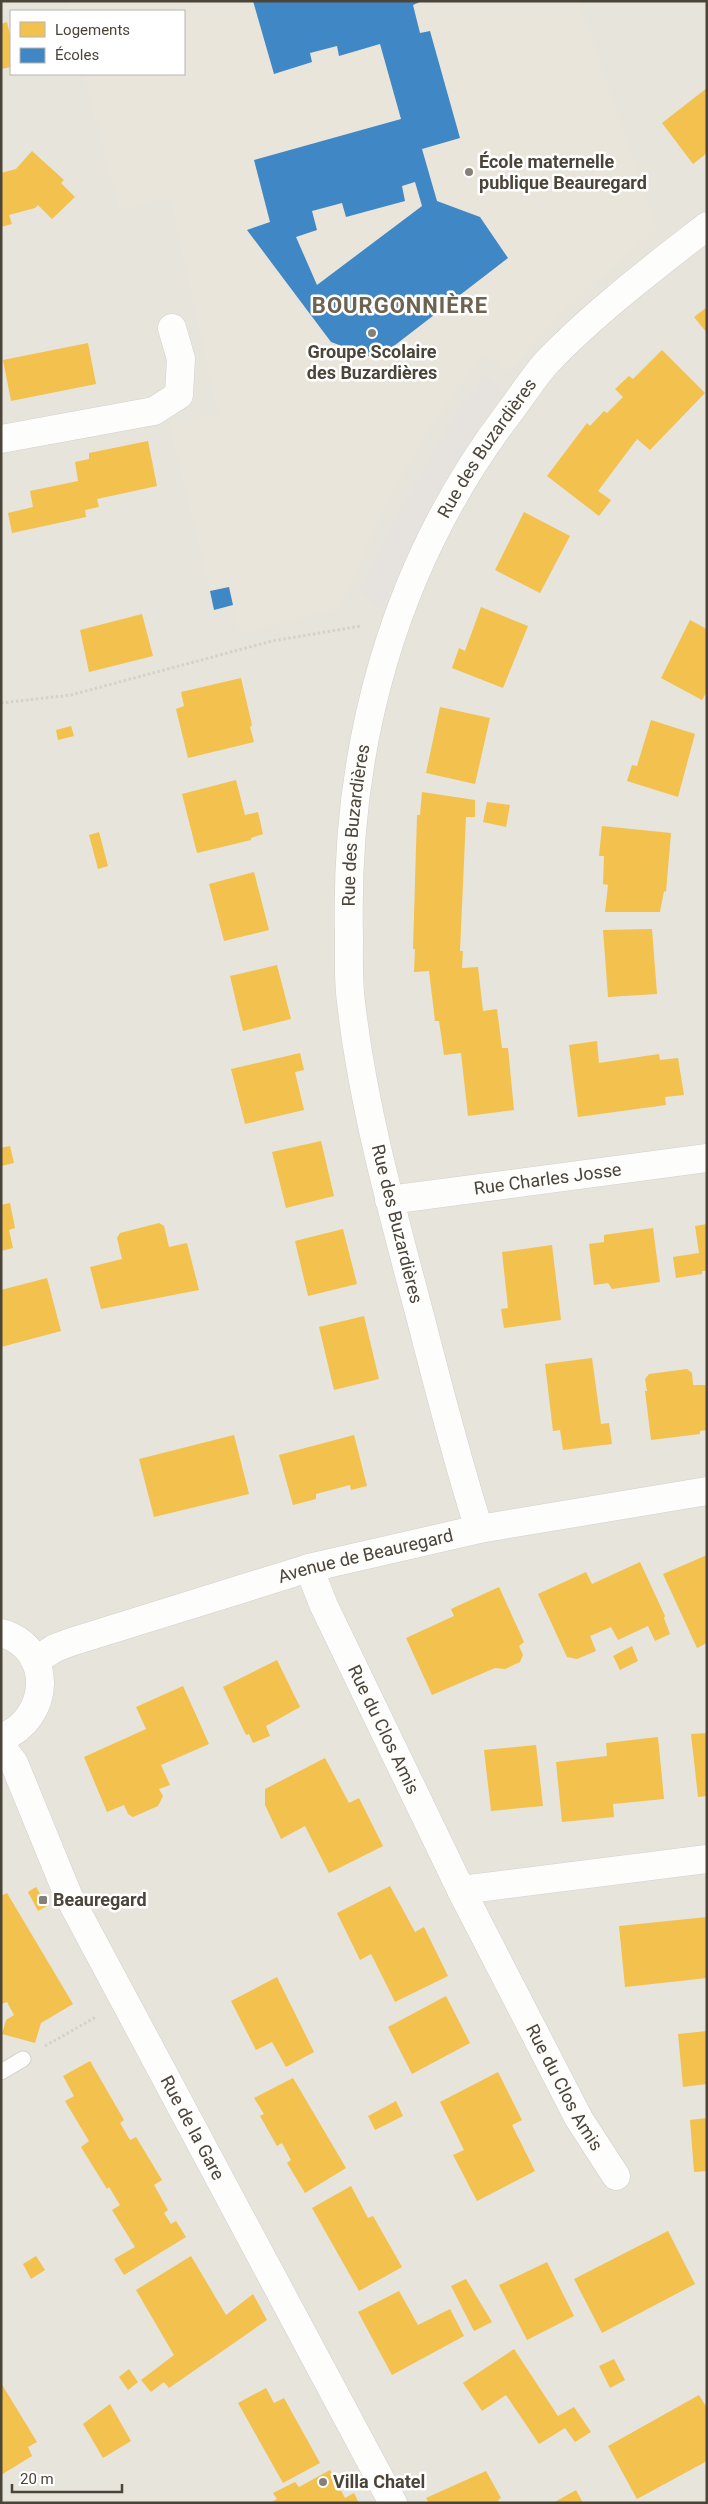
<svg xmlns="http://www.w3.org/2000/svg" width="708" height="2504" font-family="Roboto,sans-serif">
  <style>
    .residential { fill: #e7e4dc; fill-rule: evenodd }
    .education { fill: #eae5da }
    .parking { fill: #e6e3df }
    .homes { fill: #f2c14e }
    .schools { fill: #3f88c5; fill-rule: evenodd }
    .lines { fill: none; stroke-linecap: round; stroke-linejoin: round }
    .service-casing { stroke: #d2d0cb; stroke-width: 17 }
    .minor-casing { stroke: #d2d0cb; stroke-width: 29 }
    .tertiary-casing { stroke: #d2d0cb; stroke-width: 29 }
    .path { stroke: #d3d2cc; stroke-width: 3; stroke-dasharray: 2.5 2.5; stroke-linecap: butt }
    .service { stroke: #fdfdfc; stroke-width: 15 }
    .minor { stroke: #fdfdfc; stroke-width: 28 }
    .tertiary { stroke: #fdfdfc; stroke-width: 28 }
    .poi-dot { fill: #868178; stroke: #fff; stroke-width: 2 }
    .labels { text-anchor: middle; stroke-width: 5; stroke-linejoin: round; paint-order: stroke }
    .poi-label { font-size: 18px; font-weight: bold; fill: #4b4439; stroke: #fff; text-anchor: start }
    .street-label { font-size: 18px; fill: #4b4439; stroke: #fff }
    .district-label { font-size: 22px; font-weight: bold; letter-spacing: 1px; fill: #6e6250; stroke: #fff }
  </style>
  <rect width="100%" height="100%" fill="#f4f2ee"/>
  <path class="residential" d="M1 1H707V2503H1ZM11 11H184V74H11Z"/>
  <path class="education" d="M66 1H579L657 228 563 311 508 372 484 355 451 397 417 449 385 506 340 608 240 634 229 587 210 591 169 422 218 414 170 198 119 210 84 74H184V11H68Z"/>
  <path class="parking" d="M485 374 506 391 483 421 435 498 381 609 358 591 405 500 461 405Z"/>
  <g class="homes">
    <path d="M7 22 11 39V67L1 69V24Z"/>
    <path d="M707 88V153L693 164 662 123Z"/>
    <path d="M32 151 64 180 61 183 75 197 52 219 38 205 35 208 9 215 12 224 1 227V173L16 169Z"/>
    <path d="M707 307V333L694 317Z"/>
    <path d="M88 343 96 384 11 401 3 360Z"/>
    <path d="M662 350 705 393 650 450 637 439 598 491 611 500 599 516 547 476 587 423 590 426 604 411 607 413 623 397 615 389 629 376 633 379Z"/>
    <path d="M148 441 157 486 97 499 99 507 85 510 86 517 12 533 8 513 33 507 30 491 78 481 75 462 89 459V453Z"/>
    <path d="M524 512 570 536 540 593 495 570Z"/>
    <path d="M481 607 528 626 503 688 452 668 459 648 465 651Z"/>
    <path d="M142 614 153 656 89 672 80 630Z"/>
    <path d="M690 620 707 629V691L702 700 661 678Z"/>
    <path d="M241 678 252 725 250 727 254 742 188 758 176 709 184 706 181 692Z"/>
    <path d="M440 707 490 718 475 784 426 773Z"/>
    <path d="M651 720 695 734 678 797 627 781 632 765 637 766Z"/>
    <path d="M71 726 74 736 58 740 56 730Z"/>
    <path d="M236 780 245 815 258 812 263 834 251 838V840L197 853 182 794Z"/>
    <path d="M422 792 475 800V817H466L460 951H463L462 968 478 967 483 1011 497 1009 502 1048H508L514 1110 468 1116 461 1053 444 1055 439 1021H435L429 971 414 972 415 949H413L417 815H420Z"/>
    <path d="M487 802 510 805 506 827 483 822Z"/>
    <path d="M602 826 671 833 666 892 664 891 660 912H605L608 885 603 884 604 856H599Z"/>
    <path d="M99 832 108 866 98 869 89 835Z"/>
    <path d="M254 872 269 930 224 941 209 884Z"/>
    <path d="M652 929 657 994 608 997 603 930Z"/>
    <path d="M277 965 291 1019 243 1031 230 976Z"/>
    <path d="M597 1041 599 1063 659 1054 660 1060 678 1058 684 1095 665 1097 666 1105 578 1117 569 1045Z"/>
    <path d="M300 1053 304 1070 295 1072 304 1110 245 1124 231 1069Z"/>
    <path d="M321 1141 334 1196 286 1208 272 1152Z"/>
    <path d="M10 1146 14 1163 1 1166V1148Z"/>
    <path d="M10 1203 15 1228 9 1230 13 1248 1 1251V1205Z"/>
    <path d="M159 1223 164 1226 169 1247 187 1243 199 1290 101 1309 90 1267 122 1259 117 1238 120 1233Z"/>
    <path d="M707 1224V1271H702V1274L676 1278 673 1257 699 1253 695 1226Z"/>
    <path d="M653 1228 660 1282 612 1289 608 1283 594 1285 589 1244 604 1242V1235Z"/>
    <path d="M343 1229 357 1284 308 1296 295 1241Z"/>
    <path d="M552 1245 561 1320 504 1328 501 1309 508 1308 502 1252Z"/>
    <path d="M47 1278 61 1331 1 1347V1290Z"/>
    <path d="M364 1316 379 1379 334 1390 319 1327Z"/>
    <path d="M592 1358 601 1424 609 1423 612 1444 563 1450 560 1430 553 1431 545 1364Z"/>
    <path d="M687 1369 692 1373 693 1385H707V1430L700 1431V1434L651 1440 645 1391H647L645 1379 649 1374Z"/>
    <path d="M234 1435 249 1494 154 1517 139 1459Z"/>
    <path d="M354 1435 367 1486 351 1490 350 1485 316 1494V1499L293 1505 279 1455Z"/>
    <path d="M707 1555V1643L697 1648 663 1574Z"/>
    <path d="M640 1562 665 1616 664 1618 670 1634 655 1641 648 1626 618 1640 611 1627 590 1636 596 1651 577 1659 567 1657 538 1594 586 1572 592 1584Z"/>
    <path d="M499 1587 524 1642 519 1646 523 1655 520 1662 505 1669 495 1668 432 1695 406 1638 454 1616 451 1609Z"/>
    <path d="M632 1646 638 1661 620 1670 613 1656Z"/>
    <path d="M277 1660 300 1707 266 1726 270 1736 253 1743 249 1734 246 1735 223 1687Z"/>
    <path d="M183 1686 209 1744 161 1765 170 1785 159 1789 163 1796 158 1806 133 1817 128 1814 124 1805 107 1812 84 1757 146 1729 136 1707Z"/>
    <path d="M707 1733V1796L698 1797 691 1734Z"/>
    <path d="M658 1737 664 1799 613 1804 614 1817 562 1822 556 1762 607 1756 606 1743Z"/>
    <path d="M536 1745 543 1806 491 1811 484 1750Z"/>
    <path d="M325 1758 349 1803 359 1798 383 1846 329 1873 305 1826 281 1839 265 1805V1789Z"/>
    <path d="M390 1886 415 1932 424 1927 448 1976 395 2002 371 1954 360 1960 337 1913Z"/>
    <path d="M36 1887 47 1906 38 1911 28 1892Z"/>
    <path d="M7 1893 73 2004 41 2023 35 2043 2 2034 6 2020 14 2015 7 2002 1 2004V1896Z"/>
    <path d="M707 1917V1978L625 1987 619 1926Z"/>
    <path d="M277 1977 314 2052 286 2067 272 2042 256 2050 231 2001Z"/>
    <path d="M446 1996 470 2043 412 2074 388 2027Z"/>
    <path d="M707 2031V2084L683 2087 678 2034Z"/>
    <path d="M90 2061 124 2120 120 2123 130 2140 136 2137 162 2180 154 2185 168 2210 164 2213 171 2224 176 2221 186 2237 124 2275 114 2259 135 2247 112 2210 120 2205 109 2187 107 2189 81 2147 89 2141 65 2101 74 2096 63 2076Z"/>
    <path d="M498 2072 522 2120 512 2125 535 2171 477 2201 453 2155 464 2150 440 2102Z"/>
    <path d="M293 2078 346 2168 305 2193 287 2163 291 2160 282 2143 277 2146 260 2116 264 2114 254 2098Z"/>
    <path d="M396 2101 403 2116 375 2130 368 2116Z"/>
    <path d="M707 2118V2171L694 2172 690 2120Z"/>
    <path d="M351 2186 368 2218 373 2216 402 2267 359 2291 312 2208Z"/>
    <path d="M668 2231 695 2284 602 2333 574 2279Z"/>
    <path d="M36 2256 45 2270 31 2279 23 2264Z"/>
    <path d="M191 2256 226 2315 253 2294 267 2320 169 2388 164 2382 151 2392 141 2380 174 2355 136 2290Z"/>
    <path d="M547 2262 574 2316 527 2340 499 2285Z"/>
    <path d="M466 2279 492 2322 474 2331 451 2286Z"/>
    <path d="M399 2291 418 2325 450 2309 464 2336 392 2375 358 2312Z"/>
    <path d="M514 2349 558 2416 574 2407 591 2432 575 2442 565 2428 539 2444 506 2395 482 2411 463 2383Z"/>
    <path d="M614 2359 625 2380 610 2388 599 2366Z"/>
    <path d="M129 2369 138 2382 128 2390 119 2377Z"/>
    <path d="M1 2383 37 2442 28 2447 32 2456 1 2475Z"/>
    <path d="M266 2388 274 2403 284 2398 320 2463 283 2483 238 2403Z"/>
    <path d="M699 2395 707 2408V2461L637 2499 608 2446Z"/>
    <path d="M110 2404 131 2441 103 2458 83 2424Z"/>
    <path d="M330 2470 345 2498 354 2493 359 2503H270L277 2499 273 2493 295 2482 299 2487Z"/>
    <path d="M486 2471 501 2498 498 2500 499 2503H429L426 2498Z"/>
    <path d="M576 2490 583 2503H553Z"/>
  </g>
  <g class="schools">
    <path d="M253 1H422L413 5 420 33 430 31 460 138 422 149 437 201 480 217 508 258 377 359 331 342 247 230 270 222 254 160 401 119 380 44 339 56 337 46 310 53 312 62 274 74ZM415 182 422 206 317 285 296 237 317 230 312 211 342 203 346 217 405 201 402 186Z"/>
    <path d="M229 587 233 605 214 610 210 591Z"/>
  </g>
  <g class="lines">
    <defs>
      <path id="service" d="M1 2072 23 2059"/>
      <g id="minor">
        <path d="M1 439 154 411 179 395 181 359 172 328"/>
        <path id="s1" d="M389 1200 707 1158"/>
        <path id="s2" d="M479 1529C456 1457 438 1385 419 1312 392 1210 363 1107 351 1002 348 980 349 958 349 937 344 748 393 566 508 414 521 397 533 378 547 362 595 312 652 269 707 226"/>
        <path id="s3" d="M309 1568 324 1606 461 1890 579 2119 616 2176"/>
        <path d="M461 1890 707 1859"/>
      </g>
      <g id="tertiary">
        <path d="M1 1633C55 1648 51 1719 1 1738"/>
        <path id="s4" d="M35 1661 55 1648 71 1642 309 1568 479 1529 707 1491"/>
        <path id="s5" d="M1 1746 14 1763 68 1895 393 2503"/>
      </g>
    </defs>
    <use href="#service" class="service-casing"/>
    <use href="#minor" class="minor-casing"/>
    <use href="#tertiary" class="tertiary-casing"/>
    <g class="path">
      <path d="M1 703 71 695 272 641 361 626"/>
      <path d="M45 2046 96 2017"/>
    </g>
    <use href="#service" class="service"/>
    <use href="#minor" class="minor"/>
    <use href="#tertiary" class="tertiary"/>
  </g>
  <g class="poi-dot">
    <circle cx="469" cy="172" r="5"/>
    <circle cx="372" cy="333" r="5"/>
    <rect x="38" y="1895" width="10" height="10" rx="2.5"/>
    <circle cx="323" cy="2482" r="5"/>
  </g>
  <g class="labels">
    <g class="poi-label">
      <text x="479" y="168">École maternelle<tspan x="479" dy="21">publique Beauregard</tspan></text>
      <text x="372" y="358" text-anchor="middle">Groupe Scolaire<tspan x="372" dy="21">des Buzardières</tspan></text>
      <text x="53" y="1906">Beauregard</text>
      <text x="333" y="2488">Villa Chatel</text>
    </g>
    <g class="street-label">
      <text dy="6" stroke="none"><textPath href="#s2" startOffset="1125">Rue des Buzardières</textPath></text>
      <text dy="6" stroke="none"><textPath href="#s2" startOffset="720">Rue des Buzardières</textPath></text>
      <text dy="6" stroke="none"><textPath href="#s1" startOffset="160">Rue Charles Josse</textPath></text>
      <text transform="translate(397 1224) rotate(76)" y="6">Rue des Buzardières</text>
      <text dy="6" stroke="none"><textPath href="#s4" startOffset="348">Avenue de Beauregard</textPath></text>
      <text dy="6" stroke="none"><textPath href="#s3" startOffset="178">Rue du Clos Amis</textPath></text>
      <text dy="6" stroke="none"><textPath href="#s3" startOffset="579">Rue du Clos Amis</textPath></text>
      <text dy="6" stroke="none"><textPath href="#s5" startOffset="428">Rue de la Gare</textPath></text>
    </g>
    <g class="district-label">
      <text x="400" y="313">BOURGONNIÈRE</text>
    </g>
  </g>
  <rect width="708" height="2504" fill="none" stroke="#4b4439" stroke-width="5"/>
  <rect x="10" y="10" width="175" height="65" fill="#ffffff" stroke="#b7b4b0"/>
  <rect x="20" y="22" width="25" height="15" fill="#f2c14e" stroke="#b7b4b0"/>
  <text x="55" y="35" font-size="15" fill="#4b4439">Logements</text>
  <rect x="20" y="48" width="25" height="15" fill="#3f88c5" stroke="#b7b4b0"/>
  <text x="55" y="60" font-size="15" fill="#4b4439">Écoles</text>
  <path d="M12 2484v8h110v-8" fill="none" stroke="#4b4439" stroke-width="2.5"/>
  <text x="20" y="2484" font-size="15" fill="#4b4439" stroke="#ffffff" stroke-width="4" paint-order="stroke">20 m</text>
</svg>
